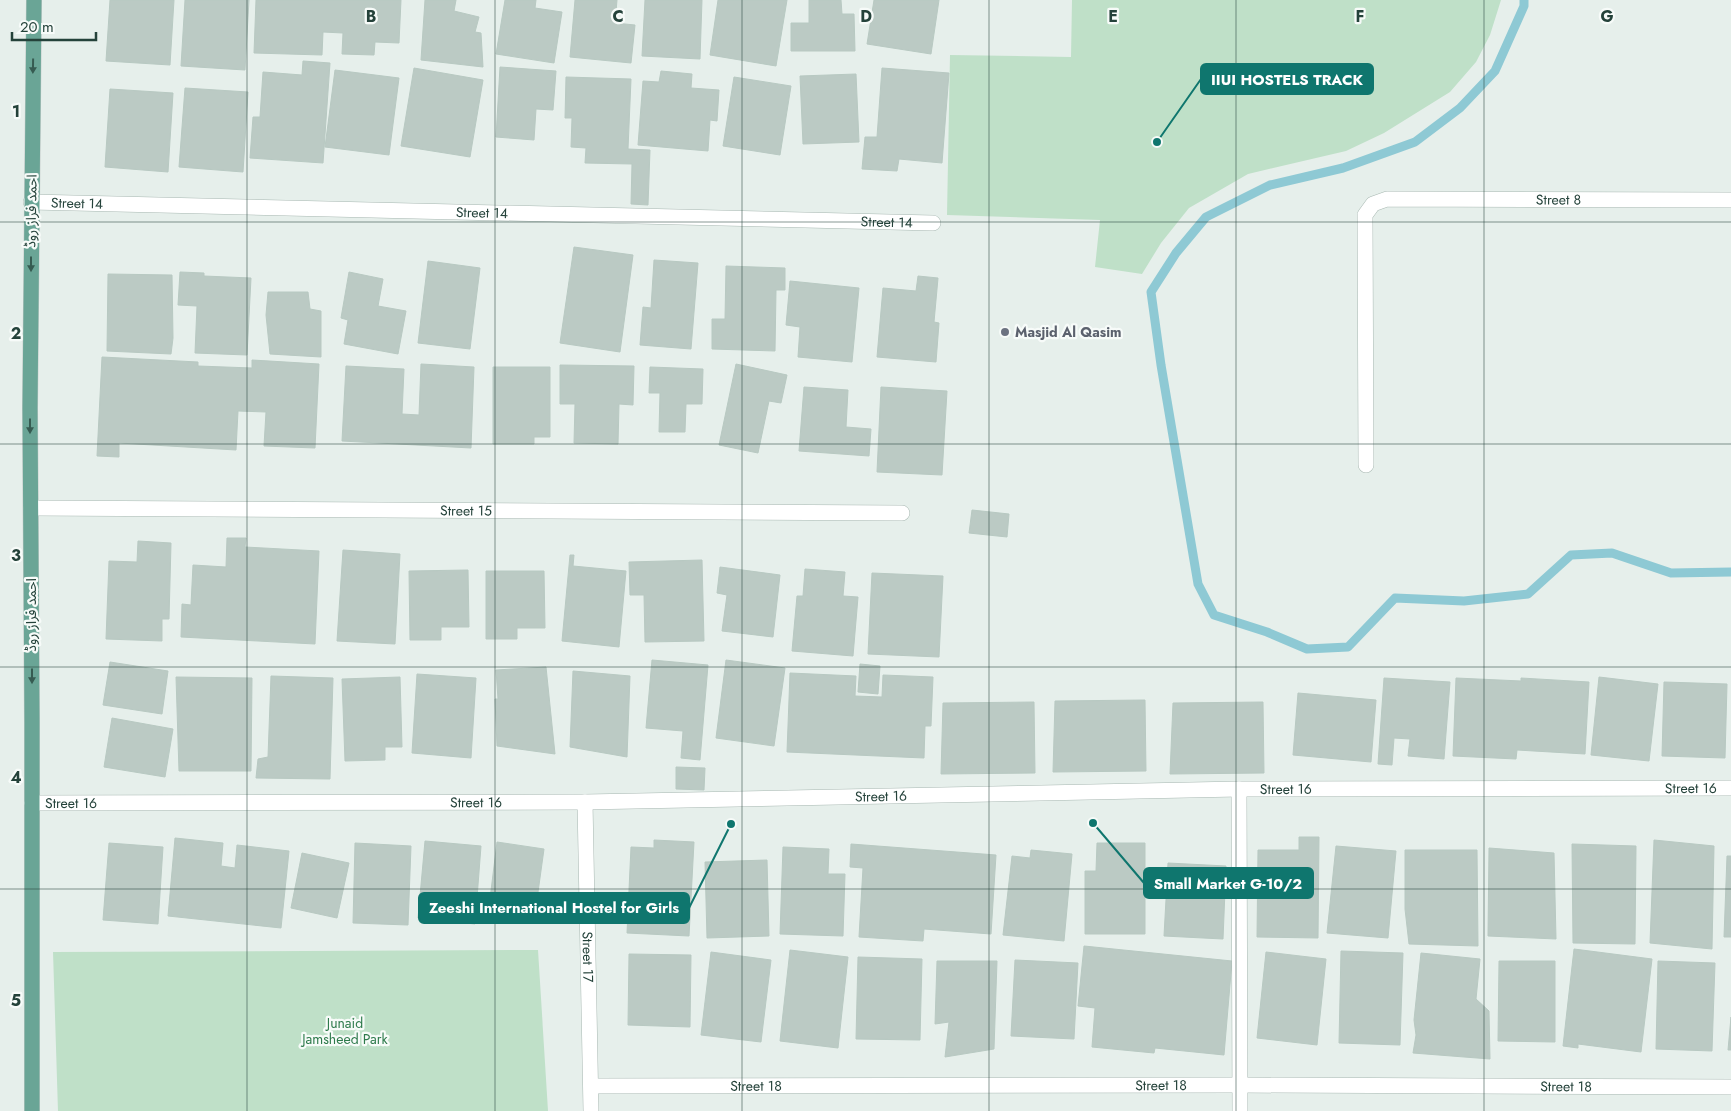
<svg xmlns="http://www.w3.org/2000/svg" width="1731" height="1111" font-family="Jost,'Noto Sans Arabic',sans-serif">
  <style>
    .green { fill: #bfe0c8 }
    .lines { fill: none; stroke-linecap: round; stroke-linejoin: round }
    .stream { stroke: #8ec9d4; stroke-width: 9 }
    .building { fill: #bbcac4; stroke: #b8c9c2 }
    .minor-casing { stroke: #a8b8b2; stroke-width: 16 }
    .major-casing { stroke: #c2cac8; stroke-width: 16 }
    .minor { stroke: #fff; stroke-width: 15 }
    .major { stroke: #6aa596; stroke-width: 15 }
    .oneway { fill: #365b51 }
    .grid { fill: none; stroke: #24423a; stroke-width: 1; stroke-opacity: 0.55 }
    .worship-dot { fill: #6b7280; stroke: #f7fbf9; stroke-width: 2 }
    .labels { text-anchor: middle; stroke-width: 4.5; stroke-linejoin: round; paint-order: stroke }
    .street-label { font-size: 14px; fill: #24423a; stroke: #f7fbf9 }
    .worship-label { font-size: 14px; font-weight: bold; fill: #5b616d; stroke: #f7fbf9; text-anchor: start }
    .park-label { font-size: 14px; fill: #2d7a4b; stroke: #f7fbf9 }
    .grid-label { font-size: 16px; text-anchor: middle; font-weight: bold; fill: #24423a; stroke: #f7fbf9; stroke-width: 4.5; stroke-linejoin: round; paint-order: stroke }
    .leader { fill: none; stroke: #0f766e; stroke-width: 2 }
    .callout-dot { fill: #0f766e; stroke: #f7fbf9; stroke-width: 2 }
    .callout { fill: #0f766e; stroke: #0f766e; stroke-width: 2 }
    .callout-label { font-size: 15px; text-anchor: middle; font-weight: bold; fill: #fff }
  </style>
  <rect width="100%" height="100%" fill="#e6efeb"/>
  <g class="green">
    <path d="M1072 0H1501L1490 35 1476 62 1450 92 1384 133 1346 151 1248 174 1189 208 1161 243 1142 274 1095 267 1100 220 947 215 950 55 1071 57Z"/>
    <path d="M538 950 548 1111H58L53 952Z"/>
  </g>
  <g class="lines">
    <path class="stream" d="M1524 0V6L1495 71 1460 108 1415 142 1343 168 1270 185 1206 217 1176 253 1151 292 1161 365 1198 584 1214 615 1267 632 1307 649 1348 647 1395 598 1464 601 1528 594 1571 555 1612 553 1671 573 1731 572"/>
  </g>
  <g class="building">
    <path d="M110 0H174L170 65 106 61Z"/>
    <path d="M185 0H249L245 70 181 66Z"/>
    <path d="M256 0H401L399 43 375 42 374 55 342 54 343 33 323 32 322 55 254 53Z"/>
    <path d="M425 0H456L454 11 479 17 475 32 481 33 483 67 421 60Z"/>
    <path d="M505 0H536L535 8 562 12 554 63 496 54Z"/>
    <path d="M575 0H617L615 23 635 25 631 63 570 57Z"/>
    <path d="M645 0H702L700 59 642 56Z"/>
    <path d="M718 0H787L776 66 710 55Z"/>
    <path d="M809 0H841L842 14H854L855 51H791V23H809Z"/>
    <path d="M874 0H939L931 54 867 44Z"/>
    <path d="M303 61 330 63 323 163 250 158 253 117H260L263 72 302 75Z"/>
    <path d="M500 67 556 71 553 110 536 109 534 140 496 137Z"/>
    <path d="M414 68 483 80 470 157 401 146Z"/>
    <path d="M882 68 949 73 942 163 899 159 897 171 862 169 865 137H877Z"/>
    <path d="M335 70 399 78 389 155 325 147Z"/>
    <path d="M661 71 692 74 691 88 719 90 717 121 710 120 708 151 638 145 643 81 659 82Z"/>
    <path d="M856 74 859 142 803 144 800 76Z"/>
    <path d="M566 77 631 79 628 149 650 150 648 205 631 204 632 164 585 163 586 148 571 147 572 118H565Z"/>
    <path d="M734 77 791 86 780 155 723 146Z"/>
    <path d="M185 88 248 92 243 172 179 167Z"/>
    <path d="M110 89 173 93 168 172 105 167Z"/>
    <path d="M574 247 633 255 620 352 560 343Z"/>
    <path d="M654 260 698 263 691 349 640 345 643 307 651 308Z"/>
    <path d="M428 261 480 268 470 349 418 343Z"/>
    <path d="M726 266 785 268V290H776L775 351 712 349V319H725Z"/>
    <path d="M180 272 204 273V276L251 278 247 355 195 353 197 306 178 305Z"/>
    <path d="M349 272 383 279 378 306 406 311 398 354 344 344 348 320 341 318Z"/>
    <path d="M108 274 172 275 173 338 171 354 107 351Z"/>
    <path d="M918 276 938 278 934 322 939 323 936 362 877 357 883 288 916 291Z"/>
    <path d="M790 281 859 288 852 362 798 357 800 327 786 325Z"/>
    <path d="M268 292H308L310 309 321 311V357L270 354 266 315Z"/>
    <path d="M102 357 198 362V366L252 368V360L319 364 315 448 264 446 266 412 238 411 236 450 119 443V457L97 456Z"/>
    <path d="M421 364 474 367 471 448 342 441 346 366 404 369 402 414 419 415Z"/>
    <path d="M736 364 787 375 781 403 769 401 758 453 719 445Z"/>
    <path d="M560 365 634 366 633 405 619 404 618 444 574 443 575 404H560Z"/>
    <path d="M493 367H550V437H534V444H493Z"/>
    <path d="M650 367 703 369 702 404H686L685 432H659L660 393H649Z"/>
    <path d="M804 387 848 390 846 427 871 429 869 456 799 451Z"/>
    <path d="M881 387 947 391 942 475 877 472Z"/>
    <path d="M972 510 1009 514 1007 537 969 533Z"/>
    <path d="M227 538H246L245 547 319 551 315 644 181 637 182 604 191 605 193 565 226 567Z"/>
    <path d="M138 541 171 543 169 619H162V641L106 639 109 561 137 562Z"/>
    <path d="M343 550 400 554 395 644 337 641Z"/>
    <path d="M570 555H574L573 566 626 571 619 647 562 641Z"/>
    <path d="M702 560 704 641 645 642 644 595H630L629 562Z"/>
    <path d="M720 567 780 575 773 637 722 631 727 595 717 593Z"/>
    <path d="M805 569 845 572 843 596 858 597 853 656 792 651 797 596H803Z"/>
    <path d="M468 570 469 627H441V640H410L409 571Z"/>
    <path d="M486 571H544L545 628H517V639H486Z"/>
    <path d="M872 573 943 576 939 657 868 654Z"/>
    <path d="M652 660 708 665 700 760 681 758 683 731 646 728Z"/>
    <path d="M726 660 785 668 774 746 716 738Z"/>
    <path d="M110 662 168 671 162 714 103 705Z"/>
    <path d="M860 664 880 666 878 694 858 692Z"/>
    <path d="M546 667 555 754 497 746 495 699H498L496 670Z"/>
    <path d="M573 671 630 676 627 757 570 747Z"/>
    <path d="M790 673 856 676 855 696 882 697 883 675 933 677 931 726H925L924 758 787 752Z"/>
    <path d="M417 674 476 678 471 758 412 753Z"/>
    <path d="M271 676 333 678 330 779 256 778 258 759 268 757Z"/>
    <path d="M176 677 252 678 251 771H179Z"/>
    <path d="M400 677 402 747H385V760L345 761 342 679Z"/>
    <path d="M1599 677 1658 684 1649 761 1591 755Z"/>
    <path d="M1384 678 1450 682 1444 759 1408 756 1410 739 1394 738 1392 765 1378 764Z"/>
    <path d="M1456 678 1521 681V678L1589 682 1585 754 1517 750 1516 759 1453 756Z"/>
    <path d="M1664 682 1727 684 1725 758 1662 756Z"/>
    <path d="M1298 693 1376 700 1371 762 1293 755Z"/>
    <path d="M1145 700 1146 771 1053 772 1055 701Z"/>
    <path d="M1034 702 1035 773 941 774 943 703Z"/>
    <path d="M1263 702 1264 773 1170 774 1173 703Z"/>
    <path d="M112 718 173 729 165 777 104 767Z"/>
    <path d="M676 767 705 768 704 790 676 789Z"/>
    <path d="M1299 837H1319L1318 938 1257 937 1258 850H1299Z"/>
    <path d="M175 838 223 843 221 866 235 868 237 845 289 851 281 928 168 916Z"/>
    <path d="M654 840 694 842 689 936 627 933 631 847 654 848Z"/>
    <path d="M1654 840 1714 846 1712 949 1650 943Z"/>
    <path d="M425 841 481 846 475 924 418 918Z"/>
    <path d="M497 842 544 849 534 921 488 915Z"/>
    <path d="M109 843 163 847 158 924 103 920Z"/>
    <path d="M355 843 411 846 408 925 353 923Z"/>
    <path d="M1097 843H1145V934H1085V871H1096Z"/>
    <path d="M851 844 996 855 991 934 924 929 923 941 859 937 863 868 850 867Z"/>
    <path d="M1572 844 1636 846 1635 944 1573 943Z"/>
    <path d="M1336 846 1396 851 1388 938 1327 933Z"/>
    <path d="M783 847 829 849 828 874H845L843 936 780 934Z"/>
    <path d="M1489 848 1554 853 1556 939 1488 936Z"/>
    <path d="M1031 850 1072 854 1064 941 1003 935 1012 856 1030 858Z"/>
    <path d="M1405 850H1477L1478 946 1409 944 1405 909Z"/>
    <path d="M302 853 349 863 337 918 291 908Z"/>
    <path d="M1727 856H1731V937H1724Z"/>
    <path d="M767 860 769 936 707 938 705 862Z"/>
    <path d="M1168 863 1226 866 1223 939 1164 936Z"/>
    <path d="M1084 946 1232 961 1224 1055 1155 1048 1154 1053 1092 1047 1095 1008 1078 1006Z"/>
    <path d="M1574 949 1652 959 1641 1052 1578 1044V1048L1563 1046Z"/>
    <path d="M790 950 848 957 838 1048 780 1041Z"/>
    <path d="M1341 951 1403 953 1400 1045 1339 1043Z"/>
    <path d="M711 952 771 960 761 1042 701 1035Z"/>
    <path d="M1266 952 1326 959 1317 1045 1257 1038Z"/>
    <path d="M1421 953 1480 959 1476 999 1489 1011 1490 1059 1413 1053 1416 1035 1414 1020Z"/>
    <path d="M629 954 691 955 690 1027 628 1025Z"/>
    <path d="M858 957 922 959 920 1040 856 1039Z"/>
    <path d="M1015 960 1078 963 1074 1039 1011 1036Z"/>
    <path d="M937 961H997L994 1049 945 1057 949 1022 935 1024Z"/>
    <path d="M1499 961H1555V1042L1498 1041Z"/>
    <path d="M1658 961 1715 963 1712 1051 1656 1049Z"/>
    <path d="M1731 1017V1050H1728Z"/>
  </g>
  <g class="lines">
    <defs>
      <g id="minor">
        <path id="s1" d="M31 202 933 223"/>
        <path id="s2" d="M1366 465 1365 215 1373 204 1387 199 1731 200"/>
        <path id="s3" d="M31 508 902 513"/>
        <path d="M1239 789 1240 1111"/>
        <path id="s4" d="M585 802 591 1111"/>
        <path id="s5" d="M32 803 585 802 1239 789 1731 788"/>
        <path id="s6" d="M591 1086 1240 1085 1731 1087"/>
      </g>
      <path id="major" d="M32 1111V722L30 408 34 0"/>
    </defs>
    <use href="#minor" class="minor-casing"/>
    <use href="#major" class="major-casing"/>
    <use href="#minor" class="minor"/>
    <use href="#major" class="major"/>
  </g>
  <defs><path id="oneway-solid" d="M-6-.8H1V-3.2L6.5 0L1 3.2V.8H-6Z" transform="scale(1.25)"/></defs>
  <g class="oneway">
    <use href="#oneway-solid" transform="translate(33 66) rotate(91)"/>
    <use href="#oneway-solid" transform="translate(31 264) rotate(90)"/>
    <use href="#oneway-solid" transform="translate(30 426) rotate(90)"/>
    <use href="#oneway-solid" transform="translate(32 676) rotate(90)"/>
  </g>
  <path class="grid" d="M247 0V1111M495 0V1111M742 0V1111M989 0V1111M1236 0V1111M1484 0V1111M0 222H1731M0 444H1731M0 667H1731M0 889H1731"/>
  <circle class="worship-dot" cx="1005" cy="332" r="5"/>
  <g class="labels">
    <g class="street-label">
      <text dy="5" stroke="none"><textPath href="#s2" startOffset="450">Street 8</textPath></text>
      <text dy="5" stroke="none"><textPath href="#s1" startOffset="46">Street 14</textPath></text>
      <text transform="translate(31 211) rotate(-89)" y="5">احمد فراز روڈ</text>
      <text dy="5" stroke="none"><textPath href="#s1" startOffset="451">Street 14</textPath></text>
      <text dy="5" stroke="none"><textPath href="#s1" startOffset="856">Street 14</textPath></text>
      <text dy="5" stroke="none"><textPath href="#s3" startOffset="435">Street 15</textPath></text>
      <text transform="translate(31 615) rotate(-90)" y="5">احمد فراز روڈ</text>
      <text dy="5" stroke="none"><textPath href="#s5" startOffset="1254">Street 16</textPath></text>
      <text dy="5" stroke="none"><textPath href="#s5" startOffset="1659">Street 16</textPath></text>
      <text dy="5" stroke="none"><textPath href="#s5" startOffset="849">Street 16</textPath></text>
      <text dy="5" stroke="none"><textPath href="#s5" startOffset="444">Street 16</textPath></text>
      <text dy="5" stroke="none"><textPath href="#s5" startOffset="39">Street 16</textPath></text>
      <text dy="5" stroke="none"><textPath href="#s4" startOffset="155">Street 17</textPath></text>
      <text dy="5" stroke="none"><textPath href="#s6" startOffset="165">Street 18</textPath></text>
      <text dy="5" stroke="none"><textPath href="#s6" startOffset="570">Street 18</textPath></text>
      <text dy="5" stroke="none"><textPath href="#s6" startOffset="975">Street 18</textPath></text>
    </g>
    <g class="worship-label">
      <text x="1015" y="337">Masjid Al Qasim</text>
    </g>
    <g class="park-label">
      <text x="345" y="1028">Junaid<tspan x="345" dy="16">Jamsheed Park</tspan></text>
    </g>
  </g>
  <g class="grid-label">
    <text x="371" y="22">B</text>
    <text x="618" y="22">C</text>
    <text x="866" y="22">D</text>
    <text x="1113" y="22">E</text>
    <text x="1360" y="22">F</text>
    <text x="1607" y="22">G</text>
    <text x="16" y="117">1</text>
    <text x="16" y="339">2</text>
    <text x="16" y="561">3</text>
    <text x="16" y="783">4</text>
    <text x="16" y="1006">5</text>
  </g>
  <path class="leader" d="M1157 142L1201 79M1093 823L1144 883M731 824L689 908"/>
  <g class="callout-dot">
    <circle cx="1157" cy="142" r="5"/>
    <circle cx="1093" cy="823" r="5"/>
    <circle cx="731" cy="824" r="5"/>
  </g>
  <g class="callout">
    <rect x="1201" y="64" width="172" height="30" rx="5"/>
    <rect x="1144" y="868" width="169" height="30" rx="5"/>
    <rect x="419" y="893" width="270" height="30" rx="5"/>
  </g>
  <g class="callout-label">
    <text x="1287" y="85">IIUI HOSTELS TRACK</text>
    <text x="1228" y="889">Small Market G-10/2</text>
    <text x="554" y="913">Zeeshi International Hostel for Girls</text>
  </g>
  <path d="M12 32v8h84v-8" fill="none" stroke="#24423a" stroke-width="2.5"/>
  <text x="20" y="32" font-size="15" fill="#24423a" stroke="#f7fbf9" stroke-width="4" paint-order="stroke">20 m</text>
</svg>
